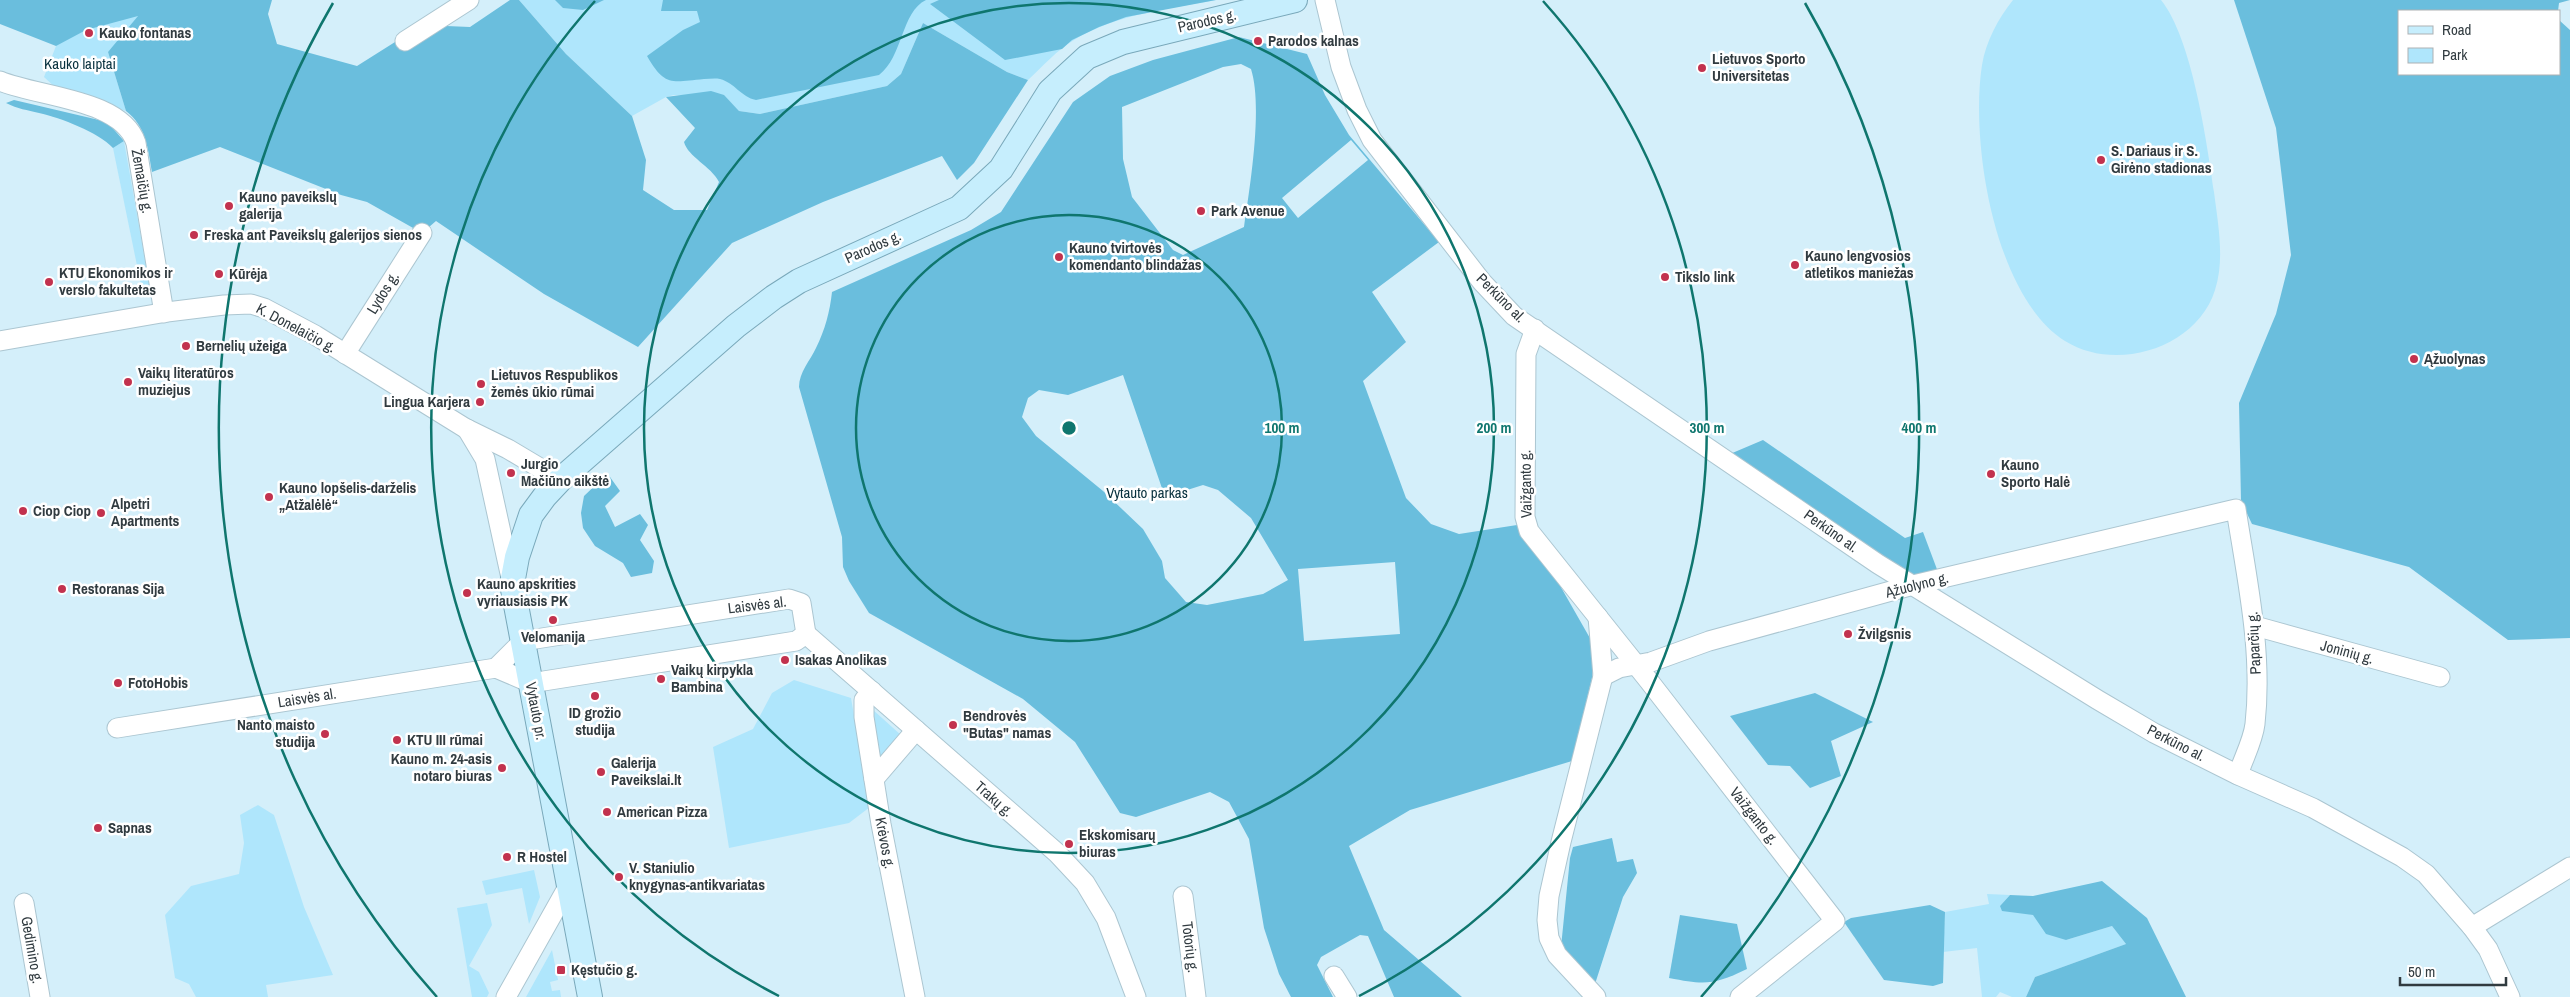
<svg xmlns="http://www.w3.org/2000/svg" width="2570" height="997" font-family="'Archivo Narrow',sans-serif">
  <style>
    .green { fill: #afe6fc }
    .forest { fill: #6abedd; fill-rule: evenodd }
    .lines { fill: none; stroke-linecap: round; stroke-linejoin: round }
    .minor-casing { stroke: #acc6d1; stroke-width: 21 }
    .major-casing { stroke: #79a8ba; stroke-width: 26 }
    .minor { stroke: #fff; stroke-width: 19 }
    .major { stroke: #c6eefd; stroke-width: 24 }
    .ring { fill: none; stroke: #0f766e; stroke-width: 2.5 }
    .poi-dot { fill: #c2324e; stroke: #fff; stroke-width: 2 }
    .labels { text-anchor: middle; stroke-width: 5; stroke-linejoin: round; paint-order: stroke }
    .street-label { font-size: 15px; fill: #313b40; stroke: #fff }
    .poi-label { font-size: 15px; font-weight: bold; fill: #313b40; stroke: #fff; text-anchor: start }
    .park-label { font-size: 15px; fill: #07303d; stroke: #fff }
    .centre { fill: #0f766e; stroke: #fff; stroke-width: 2.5 }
    .ring-label { font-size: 15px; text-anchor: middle; font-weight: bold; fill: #0f766e; stroke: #fff; stroke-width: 5; stroke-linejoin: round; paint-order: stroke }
  </style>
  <rect width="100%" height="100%" fill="#d4effa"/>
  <g class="green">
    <path d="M164 0 108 52 126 111 58 90 44 77 56 46 84 8Z"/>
    <path d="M519 0H1216C1168 9 1117 14 1074 40 1057 50 1042 67 1028 80L1007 72 923 23 901 74 887 86 760 114 739 111 724 96 674 95 666 97 632 116 566 54Z"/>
    <path d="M2013 0H2161C2192 38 2207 143 2214 192 2218 224 2225 259 2215 290 2197 348 2116 373 2065 341 1994 296 1970 142 1982 65 1986 41 1998 19 2013 0Z"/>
    <path d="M124 141 150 288 142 290 113 148Z"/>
    <path d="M794 680 851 698 870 807 849 823 729 848 713 747 753 729 772 693Z"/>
    <path d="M872 709 902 736 880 761Z"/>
    <path d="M258 805 274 815 304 907 333 975 266 985 268 997H196L189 984 175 978 165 915 191 886 239 874 244 843 240 815Z"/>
    <path d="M534 870 540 897 529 924 522 888 486 895 482 881Z"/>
    <path d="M1987 894 2010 895 2000 906 2033 915 2066 940 2112 926 2126 944 2035 977 2026 997H2012L2000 992 1996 997H1982L1977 948 1943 952 1945 912 1989 904Z"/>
    <path d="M487 903 492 925 469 966 479 972 489 993 487 997H472L457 908Z"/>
    <path d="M552 950 558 980 550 982 552 991 560 990 561 997H526Z"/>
  </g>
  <g class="forest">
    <path d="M0 0H272L268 14 277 44 357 66 422 25 470 27 510 0H519L566 54 632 116 646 160 643 190 674 210H707L719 182C711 166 688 157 684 142L695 128 666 97 711 91 724 95 739 111 760 114 887 86 901 74 923 23 1007 72 1028 80 974 163 957 180 942 156 823 202 732 243 638 347 544 294 436 221 422 233 367 202 341 195 220 147 152 172C148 149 146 126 126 111L108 52 138 16 86 30 56 46 0 24Z"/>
    <path d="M555 0H604L583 10 563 8Z"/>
    <path d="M663 0H926C901 12 903 57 879 75L756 100C741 97 735 83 720 79 715 78 709 79 704 79 671 82 665 87 647 56L683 30 700 22 697 11H661Z"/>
    <path d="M939 0H1216L1126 17 1099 27 1072 40 1062 49 1005 60 930 4Z"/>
    <path d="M2234 0H2570L2559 3 2558 11H2399V74H2559V20L2570 30V638L2508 640 2409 567 2252 524 2241 501 2239 403 2276 314 2291 255 2276 128Z"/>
    <path d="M1239 37 1307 54 1325 95 1349 135 1439 242 1372 292 1406 342 1363 381 1406 498 1431 524 1459 534 1517 525 1546 561 1595 647 1592 678 1572 761 1410 810 1349 846 1384 930 1462 997H1394L1368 936 1360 935 1321 957 1317 965 1333 997H1291L1279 974 1264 928 1249 839 1229 802 1210 792 1136 817 1120 813 1075 742 1023 699 869 613 849 581 843 567 842 537 799 387C799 372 810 361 816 348 825 330 830 311 832 292L971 230 1001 212 1073 102 1110 76 1153 60ZM1241 64 1251 69C1263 107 1250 186 1244 227L1183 255 1173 250 1132 197 1123 159 1122 107 1223 67ZM1351 140 1368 160 1298 218 1282 198ZM1123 375 1165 497 1203 485 1218 490 1251 518 1288 580 1263 594 1207 605 1186 602 1165 578 1162 561 1143 529 1103 491 1036 436 1022 417 1028 398 1039 390 1068 395ZM1395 562 1400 634 1304 641 1298 569Z"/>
    <path d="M14 100 99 120 110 125 124 141 113 148C98 132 61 118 39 113 27 110 18 109 6 103Z"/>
    <path d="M1763 440 1905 538 1923 532 1938 572 1914 580 1730 454Z"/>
    <path d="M604 477H610L620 491 605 506 615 527 640 514 648 525 640 540 654 561 652 573 631 577 623 563 595 546 583 528 581 513 584 496Z"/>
    <path d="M1815 693 1873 722 1831 741 1841 776 1810 788 1790 766 1768 765 1730 716Z"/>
    <path d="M1612 838 1617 862 1633 859 1637 873 1623 897 1595 984 1561 947 1570 858 1573 847Z"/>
    <path d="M2102 881 2147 918 2186 997H2026L2035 977 2126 944 2112 926 2066 940 2046 934 2033 915 2002 911 2000 906 2010 895 2033 896Z"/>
    <path d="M1930 905 1945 912 1943 983 1933 986 1884 980 1844 922 1851 918Z"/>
    <path d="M1680 915 1737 924 1747 969C1714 985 1705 985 1669 978Z"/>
  </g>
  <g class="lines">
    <defs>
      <g id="minor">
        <path d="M1325 0 1341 67 1357 110 1372 140 1482 282 1514 316 1878 564 2098 700 2154 733 2238 775 2313 808 2402 857 2426 874 2472 927 2488 949 2510 997"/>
        <path d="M405 41 469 0"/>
        <path d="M0 81C38 97 122 99 136 143L164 313"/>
        <path d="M1535 329 1526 354 1525 517 1529 531 1649 681 1835 921 1740 997"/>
        <path d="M0 341 167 312 224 305 251 304 264 308 315 335 465 428 508 449 560 480"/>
        <path d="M345 354 422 233"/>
        <path d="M467 429 485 459 511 578"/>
        <path d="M2255 626 2440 677"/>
        <path d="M806 634 1057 853 1085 883 1106 918 1136 997"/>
        <path d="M496 668 523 641 789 599 801 603 806 634"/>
        <path d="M1603 676 1619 668 1651 662 1709 641 1913 585 2236 509C2247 580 2263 652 2255 724 2253 741 2243 759 2238 775"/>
        <path d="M872 691 864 700V717L881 824 915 997"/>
        <path d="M117 728 496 668 531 683 796 641 806 634"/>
        <path d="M874 779 916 730"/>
        <path d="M1183 896 1196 997"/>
        <path d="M24 903 40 997"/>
        <path d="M2472 927 2570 867"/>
        <path d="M1334 976 1347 997"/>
        <path d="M506 997 569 885"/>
        <path d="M1596 997 1557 955 1549 938 1547 920 1549 896 1561 842 1603 676 1598 617"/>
      </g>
      <path id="major" d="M590 997 512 584 517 557 531 515 545 496 560 480 736 326 774 297 799 281 959 208 1001 169 1050 91 1087 57 1123 42 1295 0"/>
    </defs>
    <use href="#minor" class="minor-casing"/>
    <use href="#major" class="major-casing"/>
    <use href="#minor" class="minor"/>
    <use href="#major" class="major"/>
  </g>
  <g class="ring">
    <circle cx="1069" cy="428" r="213"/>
    <circle cx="1069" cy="428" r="425"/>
    <path d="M779 996A638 638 0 0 1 595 1M1543 1A638 638 0 0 1 1359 996"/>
    <path d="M437 997A850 850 0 0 1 333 3M1805 3A850 850 0 0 1 1701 997"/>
  </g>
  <g class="poi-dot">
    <circle cx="89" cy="33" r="5"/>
    <circle cx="1258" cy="41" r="5"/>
    <circle cx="1702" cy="68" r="5"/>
    <circle cx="2101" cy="160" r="5"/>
    <circle cx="229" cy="206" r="5"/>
    <circle cx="1201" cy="211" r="5"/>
    <circle cx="194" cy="235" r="5"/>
    <circle cx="1059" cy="257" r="5"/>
    <circle cx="1795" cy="265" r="5"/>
    <circle cx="219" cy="274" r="5"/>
    <circle cx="1665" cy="277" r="5"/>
    <circle cx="49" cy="282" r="5"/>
    <circle cx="186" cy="346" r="5"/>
    <circle cx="2414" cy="359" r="5"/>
    <circle cx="128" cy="382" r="5"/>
    <circle cx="481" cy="384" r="5"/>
    <circle cx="480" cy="402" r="5"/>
    <circle cx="511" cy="473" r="5"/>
    <circle cx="1991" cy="474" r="5"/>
    <circle cx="269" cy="497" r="5"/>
    <circle cx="23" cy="511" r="5"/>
    <circle cx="101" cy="513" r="5"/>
    <circle cx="62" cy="589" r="5"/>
    <circle cx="467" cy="593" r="5"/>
    <circle cx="553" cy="620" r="5"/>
    <circle cx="1848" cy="634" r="5"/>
    <circle cx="785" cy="660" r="5"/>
    <circle cx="661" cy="679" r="5"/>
    <circle cx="118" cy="683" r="5"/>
    <circle cx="595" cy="696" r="5"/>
    <circle cx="953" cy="725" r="5"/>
    <circle cx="325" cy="734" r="5"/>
    <circle cx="397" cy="740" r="5"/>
    <circle cx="502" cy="768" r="5"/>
    <circle cx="601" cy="772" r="5"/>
    <circle cx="607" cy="812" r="5"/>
    <circle cx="98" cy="828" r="5"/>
    <circle cx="1069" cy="844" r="5"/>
    <circle cx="507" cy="857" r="5"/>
    <circle cx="619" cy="877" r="5"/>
    <rect x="556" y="965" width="10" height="10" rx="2.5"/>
  </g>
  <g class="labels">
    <g class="street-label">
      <text transform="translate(1207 21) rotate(-13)" y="5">Parodos g.</text>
      <text transform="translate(142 181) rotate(80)" y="5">Žemaičių g.</text>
      <text transform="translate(873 247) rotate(-24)" y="5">Parodos g.</text>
      <text transform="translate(383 293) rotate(-58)" y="5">Lydos g.</text>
      <text transform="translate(1501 298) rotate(45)" y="5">Perkūno al.</text>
      <text transform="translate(296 328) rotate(28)" y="5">K. Donelaičio g.</text>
      <text transform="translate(1526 484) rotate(-91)" y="5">Vaižganto g.</text>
      <text transform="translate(1831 531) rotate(35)" y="5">Perkūno al.</text>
      <text transform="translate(1917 585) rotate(-14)" y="5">Ąžuolyno g.</text>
      <text transform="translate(757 605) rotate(-7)" y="5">Laisvės al.</text>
      <text transform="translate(2254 643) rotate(-93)" y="5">Paparčių g.</text>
      <text transform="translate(2347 652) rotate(15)" y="5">Joninių g.</text>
      <text transform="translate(307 698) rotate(-9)" y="5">Laisvės al.</text>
      <text transform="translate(536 711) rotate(79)" y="5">Vytauto pr.</text>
      <text transform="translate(2176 743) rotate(27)" y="5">Perkūno al.</text>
      <text transform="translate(994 799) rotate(41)" y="5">Trakų g.</text>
      <text transform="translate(1754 816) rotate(52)" y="5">Vaižganto g.</text>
      <text transform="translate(885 843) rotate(79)" y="5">Krėvos g.</text>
      <text transform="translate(1190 947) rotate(83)" y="5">Totorių g.</text>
      <text transform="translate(32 950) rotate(80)" y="5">Gedimino g.</text>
    </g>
    <g class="poi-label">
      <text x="99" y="38">Kauko fontanas</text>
      <text x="1268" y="46">Parodos kalnas</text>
      <text x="1712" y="64">Lietuvos Sporto<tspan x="1712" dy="17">Universitetas</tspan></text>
      <text x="2111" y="156">S. Dariaus ir S.<tspan x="2111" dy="17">Girėno stadionas</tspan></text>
      <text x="239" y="202">Kauno paveikslų<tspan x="239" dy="17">galerija</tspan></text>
      <text x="1211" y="216">Park Avenue</text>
      <text x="204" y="240">Freska ant Paveikslų galerijos sienos</text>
      <text x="1069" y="253">Kauno tvirtovės<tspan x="1069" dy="17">komendanto blindažas</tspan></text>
      <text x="1805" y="261">Kauno lengvosios<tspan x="1805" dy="17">atletikos maniežas</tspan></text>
      <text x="59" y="278">KTU Ekonomikos ir<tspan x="59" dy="17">verslo fakultetas</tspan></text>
      <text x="229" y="279">Kūrėja</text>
      <text x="1675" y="282">Tikslo link</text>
      <text x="196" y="351">Bernelių užeiga</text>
      <text x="2424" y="364">Ąžuolynas</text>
      <text x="138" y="378">Vaikų literatūros<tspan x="138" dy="17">muziejus</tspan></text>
      <text x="491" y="380">Lietuvos Respublikos<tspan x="491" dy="17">žemės ūkio rūmai</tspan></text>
      <text x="470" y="407" text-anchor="end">Lingua Karjera</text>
      <text x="521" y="469">Jurgio<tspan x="521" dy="17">Mačiūno aikštė</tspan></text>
      <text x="2001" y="470">Kauno<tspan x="2001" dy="17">Sporto Halė</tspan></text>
      <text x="279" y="493">Kauno lopšelis-darželis<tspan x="279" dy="17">„Atžalėlė“</tspan></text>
      <text x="111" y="509">Alpetri<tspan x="111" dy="17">Apartments</tspan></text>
      <text x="33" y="516">Ciop Ciop</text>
      <text x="477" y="589">Kauno apskrities<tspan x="477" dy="17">vyriausiasis PK</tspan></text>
      <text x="72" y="594">Restoranas Sija</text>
      <text x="1858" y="639">Žvilgsnis</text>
      <text x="553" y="642" text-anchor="middle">Velomanija</text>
      <text x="795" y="665">Isakas Anolikas</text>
      <text x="671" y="675">Vaikų kirpykla<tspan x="671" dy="17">Bambina</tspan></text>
      <text x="128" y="688">FotoHobis</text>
      <text x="595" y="718" text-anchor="middle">ID grožio<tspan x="595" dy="17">studija</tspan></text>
      <text x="963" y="721">Bendrovės<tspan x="963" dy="17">"Butas" namas</tspan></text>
      <text x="315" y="730" text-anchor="end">Nanto maisto<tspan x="315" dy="17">studija</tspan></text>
      <text x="407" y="745">KTU III rūmai</text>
      <text x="492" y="764" text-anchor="end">Kauno m. 24-asis<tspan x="492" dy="17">notaro biuras</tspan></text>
      <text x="611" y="768">Galerija<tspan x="611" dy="17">Paveikslai.lt</tspan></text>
      <text x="617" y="817">American Pizza</text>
      <text x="108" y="833">Sapnas</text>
      <text x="1079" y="840">Ekskomisarų<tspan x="1079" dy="17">biuras</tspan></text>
      <text x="517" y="862">R Hostel</text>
      <text x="629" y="873">V. Staniulio<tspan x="629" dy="17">knygynas-antikvariatas</tspan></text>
      <text x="571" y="975">Kęstučio g.</text>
    </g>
    <g class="park-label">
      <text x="80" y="69">Kauko laiptai</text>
      <text x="1147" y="498">Vytauto parkas</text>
    </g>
  </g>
  <circle cx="1069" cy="428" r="8" class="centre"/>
  <g class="ring-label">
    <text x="1282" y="433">100 m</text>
    <text x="1494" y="433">200 m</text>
    <text x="1707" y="433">300 m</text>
    <text x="1919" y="433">400 m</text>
  </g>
  <rect x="2398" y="10" width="162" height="65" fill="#ffffff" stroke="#adb1b3"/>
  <rect x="2408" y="26" width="25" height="8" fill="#c6eefd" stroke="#adb1b3"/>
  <text x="2442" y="35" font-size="15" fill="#313b40">Road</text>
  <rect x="2408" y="48" width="25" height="15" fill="#afe6fc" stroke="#adb1b3"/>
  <text x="2442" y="60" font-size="15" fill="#313b40">Park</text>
  <path d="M2400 977v8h106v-8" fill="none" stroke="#313b40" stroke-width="2.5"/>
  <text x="2408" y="977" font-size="15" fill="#313b40" stroke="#ffffff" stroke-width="4" paint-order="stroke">50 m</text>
</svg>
